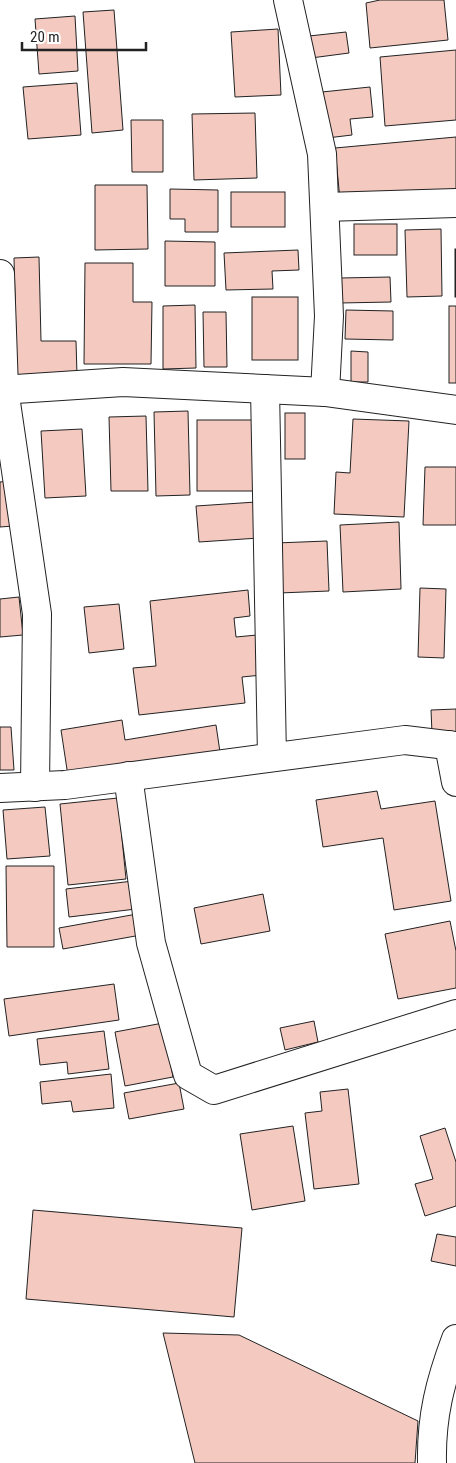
<svg xmlns="http://www.w3.org/2000/svg" width="456" height="1463" font-family="'Roboto Condensed',sans-serif">
  <style>
    .building { fill: #f3c9c0; stroke: #222 }
    .lines { fill: none; stroke-linecap: round; stroke-linejoin: round }
    .minor-casing { stroke: #222; stroke-width: 30 }
    .minor { stroke: #fff; stroke-width: 28 }
  </style>
  <rect width="100%" height="100%" fill="#fff"/>
  <g class="building">
    <path d="M380 0H444L448 40 370 48 366 3Z"/>
    <path d="M114 10 123 130 92 133 83 12Z"/>
    <path d="M75 16 78 71 39 74 35 19Z"/>
    <path d="M278 29 281 95 235 97 231 32Z"/>
    <path d="M346 32 349 53 311 58 309 36Z"/>
    <path d="M456 50V120L385 126 380 57Z"/>
    <path d="M77 83 81 135 28 139 23 87Z"/>
    <path d="M370 87 373 117 350 119 352 135 327 138 322 92Z"/>
    <path d="M255 113 257 178 194 180 192 114Z"/>
    <path d="M131 120H163V172H132Z"/>
    <path d="M456 137V189L340 200 335 148Z"/>
    <path d="M95 185H147L148 249 95 250Z"/>
    <path d="M170 189 218 190V232H185V219H170Z"/>
    <rect x="231" y="192" width="54" height="35"/>
    <rect x="354" y="224" width="43" height="31"/>
    <path d="M441 229 442 296 407 297 405 230Z"/>
    <path d="M165 241 215 242V286H165Z"/>
    <rect x="455" y="249" width="1" height="48"/>
    <path d="M298 250 299 270 272 271 273 289 226 290 224 253Z"/>
    <path d="M39 257 41 341H76L77 375 17 377 14 258Z"/>
    <path d="M85 263H133V302H152L151 364H84Z"/>
    <path d="M390 277 391 302 340 303V278Z"/>
    <rect x="252" y="297" width="46" height="63"/>
    <path d="M195 305 196 368 163 369V306Z"/>
    <rect x="449" y="306" width="7" height="77"/>
    <path d="M346 310 393 311V340L345 339Z"/>
    <path d="M203 312H226L227 367H204Z"/>
    <path d="M351 351 368 352V382H351Z"/>
    <path d="M188 411 190 495 156 496 154 412Z"/>
    <rect x="285" y="413" width="20" height="46"/>
    <path d="M146 416 148 491H111L109 417Z"/>
    <path d="M353 419 409 421 404 517 334 514 336 472 350 473Z"/>
    <rect x="197" y="420" width="57" height="71"/>
    <path d="M82 429 86 496 45 498 41 431Z"/>
    <path d="M425 467H456V525H423Z"/>
    <path d="M8 481 13 526 0 527V482Z"/>
    <path d="M256 502 259 538 199 542 196 506Z"/>
    <path d="M399 522 401 589 343 592 340 525Z"/>
    <path d="M327 541 329 591 279 593 276 543Z"/>
    <path d="M420 588 446 589 444 658 418 657Z"/>
    <path d="M248 590 250 616 234 618 236 637 257 635 262 675 242 677 245 703 139 715 133 668 156 666 150 601Z"/>
    <path d="M19 597 23 635 0 637V599Z"/>
    <path d="M119 604 124 649 89 653 84 607Z"/>
    <path d="M456 709V732L432 733 431 710Z"/>
    <path d="M122 720 125 740 216 725 220 752 68 776 61 730Z"/>
    <path d="M0 727H11L14 770H0Z"/>
    <path d="M377 791 381 809 435 801 451 901 394 910 383 838 323 847 316 800Z"/>
    <path d="M118 798 126 879 68 885 60 804Z"/>
    <path d="M45 807 50 856 7 859 3 810Z"/>
    <path d="M6 866H54V947H7Z"/>
    <path d="M133 881 136 909 69 917 66 889Z"/>
    <path d="M263 894 270 931 201 944 194 908Z"/>
    <path d="M137 914 141 935 63 949 59 928Z"/>
    <path d="M450 921 456 951V988L398 999 385 934Z"/>
    <path d="M114 984 119 1020 9 1036 4 999Z"/>
    <path d="M314 1021 318 1042 285 1050 280 1028Z"/>
    <path d="M163 1023 173 1077 125 1086 115 1032Z"/>
    <path d="M104 1031 109 1069 68 1074 67 1062 40 1065 37 1039Z"/>
    <path d="M111 1074 114 1108 73 1112 71 1101 42 1104 40 1082Z"/>
    <path d="M179 1083 184 1109 129 1119 124 1093Z"/>
    <path d="M348 1089 359 1184 314 1189 305 1113 322 1111 320 1092Z"/>
    <path d="M293 1126 305 1201 252 1210 240 1134Z"/>
    <path d="M445 1128 456 1162V1206L425 1216 415 1184 433 1179 420 1136Z"/>
    <path d="M33 1210 242 1228 234 1317 26 1299Z"/>
    <path d="M437 1234 456 1237V1266L431 1261Z"/>
    <path d="M163 1333 239 1335 418 1421 415 1463H195Z"/>
  </g>
  <g class="lines">
    <defs>
      <g id="minor">
        <path d="M288 0 322 154 329 316 325 392"/>
        <path d="M325 207 456 203"/>
        <path d="M0 274 4 389 37 614 35 787"/>
        <path d="M265 389 272 757"/>
        <path d="M0 390 123 382 325 392 456 410"/>
        <path d="M449 745 456 782"/>
        <path d="M128 776 151 943 188 1075 214 1090 456 1014"/>
        <path d="M0 788 65 785 405 740 456 746"/>
        <path d="M432 1463C431 1417 440 1382 456 1339"/>
      </g>
    </defs>
    <use href="#minor" class="minor-casing"/>
    <use href="#minor" class="minor"/>
  </g>
  <path d="M22 42v8h124v-8" fill="none" stroke="#222222" stroke-width="2.5"/>
  <text x="30" y="42" font-size="15" fill="#222222" stroke="#ffffff" stroke-width="4" paint-order="stroke">20 m</text>
</svg>
